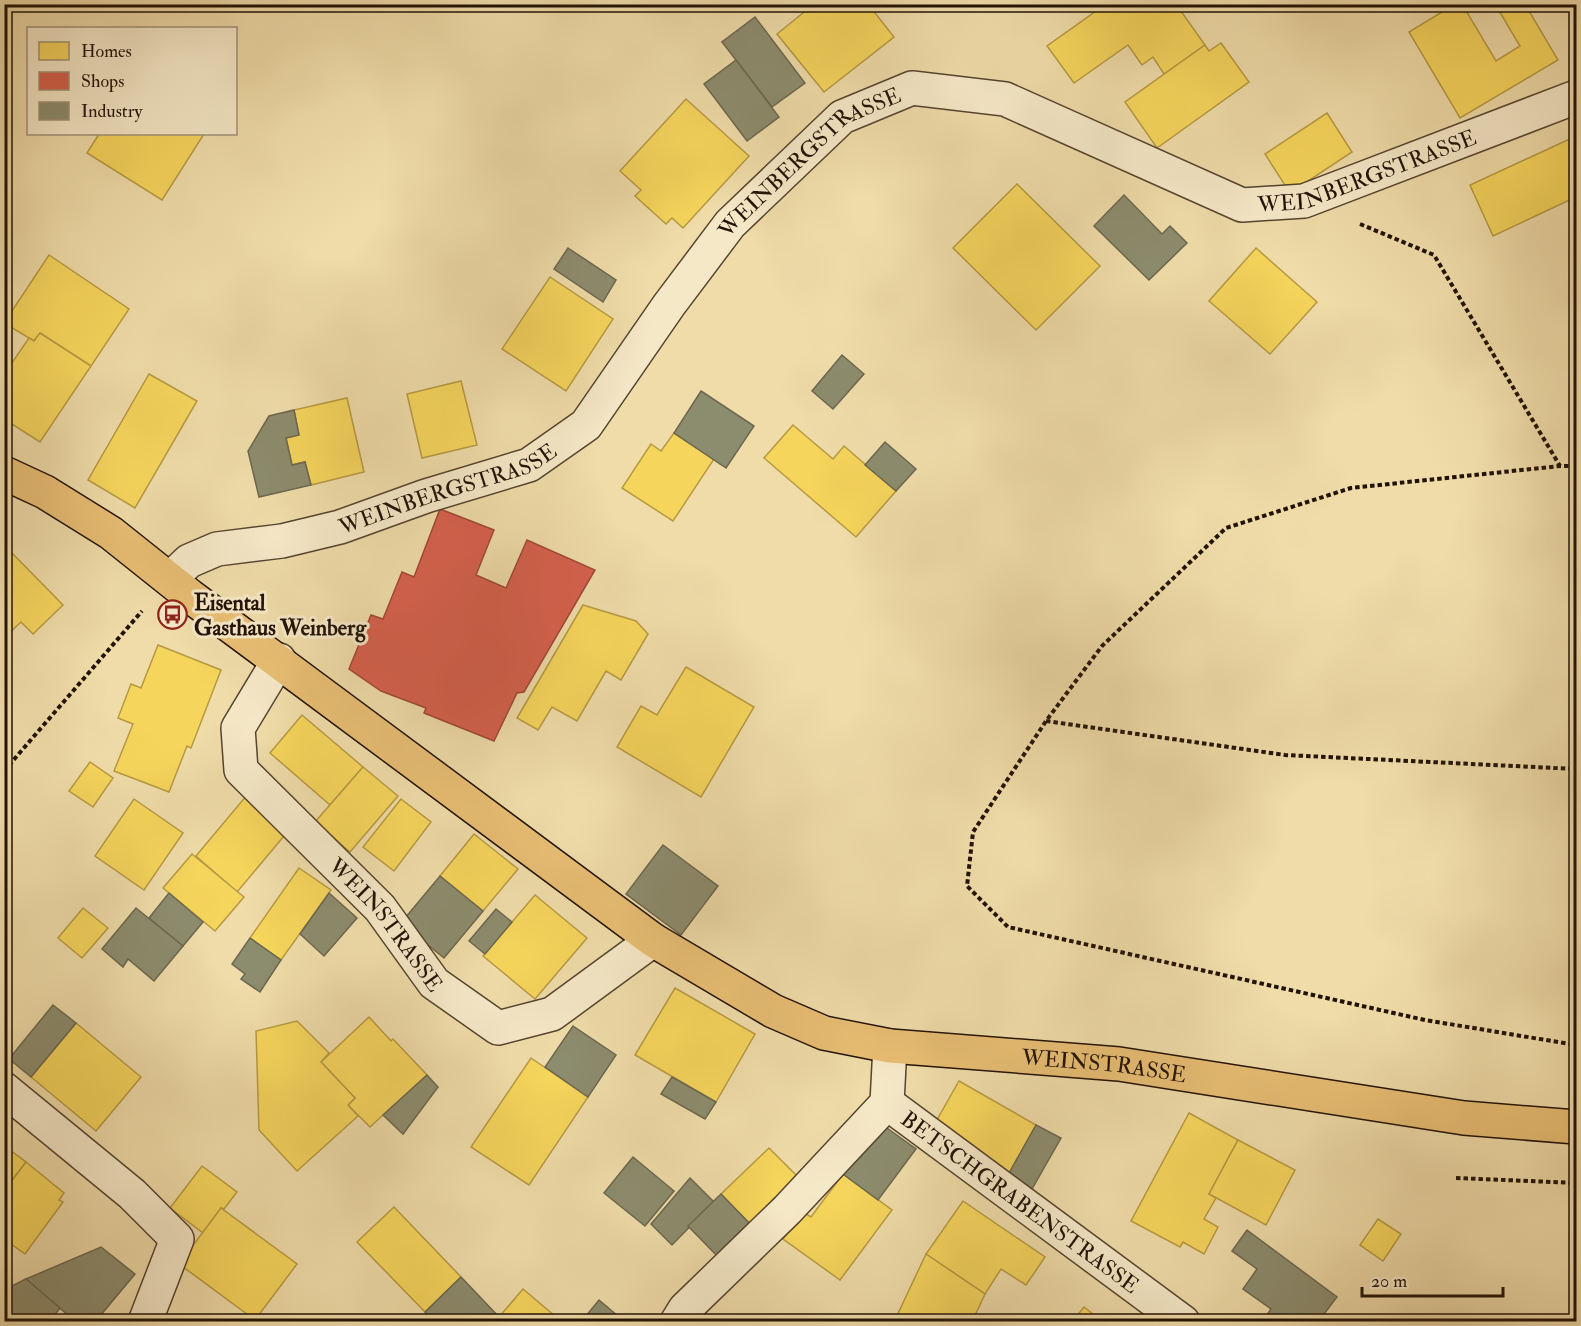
<svg xmlns="http://www.w3.org/2000/svg" width="1581" height="1326" font-family="'IM FELL Double Pica',serif">
  <style>
    .homes { fill: #f6d55c; stroke: #b69a42; stroke-width: 1.5 }
    .shops { fill: #d6604d; stroke: #a04938; stroke-width: 1.5 }
    .industry { fill: #8c8c6e; stroke: #6c674f; stroke-width: 1.5 }
    .lines { fill: none; stroke-linecap: round; stroke-linejoin: round }
    .minor-casing { stroke: #55442f; stroke-width: 36 }
    .major-casing { stroke: #221206; stroke-width: 36 }
    .path { stroke: #221206; stroke-width: 4; stroke-dasharray: 4.5 3; stroke-linecap: butt }
    .minor { stroke: #f5e8c7; stroke-width: 33 }
    .major { stroke: #e8be74; stroke-width: 33 }
    .labels { text-anchor: middle; stroke-width: 6; stroke-linejoin: round; paint-order: stroke }
    .street-label { font-size: 22px; fill: #221206; stroke: #f5e8c7 }
    .poi-label { font-size: 22px; font-weight: bold; fill: #221206; stroke: #f5e8c7; text-anchor: start }
  </style>
  <rect width="100%" height="100%" fill="#efdca9"/>
  <filter id="stains"><feTurbulence type="fractalNoise" baseFrequency=".00333" numOctaves="4"/><feColorMatrix values="0 0 0 0 .2 0 0 0 0 .09 0 0 0 0 .02 0 0 0 .5 -.17"/></filter>
  <radialGradient id="worn" r=".72"><stop offset=".6" stop-color="#630" stop-opacity="0"/><stop offset="1" stop-color="#630" stop-opacity=".3"/></radialGradient>
  <g class="homes">
    <path d="M814 4H868L894 37 824 92 777 34Z"/>
    <path d="M1106 4H1176L1205 45 1164 74 1153 57 1142 65 1128 45 1074 83 1047 46Z"/>
    <path d="M1455 4H1462L1496 61 1520 46 1495 4H1525L1558 60 1460 118 1409 32Z"/>
    <path d="M1221 43 1249 82 1157 148 1125 102 1205 45 1209 51Z"/>
    <path d="M686 99 749 156 683 228 672 218 666 224 635 196 641 190 620 171Z"/>
    <path d="M1327 113 1352 152 1290 193 1265 154Z"/>
    <path d="M99 134H204L162 200 87 153Z"/>
    <path d="M1574 137 1576 143V197L1493 236 1470 185Z"/>
    <path d="M1017 184 1100 266 1036 330 953 248Z"/>
    <path d="M1256 248 1317 302 1270 354 1209 301Z"/>
    <path d="M49 255 129 309 91 366 40 333 34 341 4 323Z"/>
    <path d="M550 277 613 319 566 391 502 349Z"/>
    <path d="M40 333 91 366 40 442 4 419V386L11 377 5 373 29 338 34 341Z"/>
    <path d="M149 374 197 401 135 508 88 480Z"/>
    <path d="M461 381 477 445 422 458 407 394Z"/>
    <path d="M347 398 364 472 311 485 305 462 292 465 286 438 299 435 294 410Z"/>
    <path d="M793 425 833 459 844 446 896 491 856 537 764 458Z"/>
    <path d="M674 433 714 459 673 521 622 488 651 444 661 451Z"/>
    <path d="M12 553 63 605 33 634 21 622 4 638V560Z"/>
    <path d="M583 605 636 621 648 634 621 680 606 671 577 721 552 707 538 730 517 718Z"/>
    <path d="M158 645 221 670 191 748 187 746 169 792 114 771 133 724 118 718 131 684 141 688Z"/>
    <path d="M686 667 754 707 701 797 617 747 641 706 657 715Z"/>
    <path d="M302 715 363 767 330 805 270 753Z"/>
    <path d="M90 762 113 778 93 807 69 791Z"/>
    <path d="M363 767 398 796 350 852 315 822Z"/>
    <path d="M247 795 289 830 237 892 196 856Z"/>
    <path d="M134 799 183 833 144 890 95 856Z"/>
    <path d="M401 799 431 822 394 871 363 847Z"/>
    <path d="M474 834 518 869 483 911 440 876Z"/>
    <path d="M192 854 244 897 215 931 163 888Z"/>
    <path d="M299 868 331 890 281 960 250 938Z"/>
    <path d="M535 895 587 938 535 999 483 956Z"/>
    <path d="M83 908 108 928 82 958 58 938Z"/>
    <path d="M675 988 755 1034 716 1102 635 1055Z"/>
    <path d="M369 1017 391 1041 393 1039 427 1075 370 1127 348 1105 355 1098 321 1062Z"/>
    <path d="M297 1021 329 1053 321 1062 355 1098 348 1105 358 1116 297 1171 259 1130 256 1031Z"/>
    <path d="M76 1023 141 1077 96 1131 31 1077Z"/>
    <path d="M531 1058 588 1097 529 1185 471 1147Z"/>
    <path d="M959 1081 1036 1125 1008 1175 930 1132Z"/>
    <path d="M1189 1113 1238 1140 1209 1194 1216 1198 1204 1219 1218 1227 1204 1254 1183 1242 1180 1247 1131 1221Z"/>
    <path d="M1238 1140 1295 1170 1266 1225 1209 1194Z"/>
    <path d="M4 1148 6 1150 7 1148 26 1162 4 1191Z"/>
    <path d="M769 1148 802 1181 754 1228 721 1194Z"/>
    <path d="M26 1162 64 1193 59 1200 63 1202 25 1254 4 1239V1191Z"/>
    <path d="M202 1166 237 1192 224 1209 221 1208 203 1233 170 1208Z"/>
    <path d="M843 1174 892 1210 840 1280 783 1239 803 1212 811 1217Z"/>
    <path d="M963 1201 1045 1257 1026 1285 1001 1269 985 1294 926 1254Z"/>
    <path d="M394 1207 461 1277 425 1312 357 1242Z"/>
    <path d="M221 1208 297 1264 255 1320 179 1264Z"/>
    <path d="M1378 1219 1401 1234 1383 1261 1360 1245Z"/>
    <path d="M926 1254 985 1294 972 1322H894Z"/>
    <path d="M523 1289 562 1322H499L501 1319 499 1317Z"/>
    <path d="M1084 1307 1103 1322H1072Z"/>
  </g>
  <path class="shops" d="M440 509 494 530 476 575 506 588 527 540 595 570 524 692 517 693 494 741 424 713 426 708 381 691 349 669 371 615 383 619 402 572 414 577Z"/>
  <g class="industry">
    <path d="M755 17 805 83 772 107 722 42Z"/>
    <path d="M736 60 779 117 747 141 704 84Z"/>
    <path d="M1124 195 1162 234 1170 226 1187 243 1149 280 1094 226Z"/>
    <path d="M568 248 616 280 603 302 554 269Z"/>
    <path d="M842 355 864 374 833 409 812 391Z"/>
    <path d="M701 391 754 426 726 468 674 433Z"/>
    <path d="M294 410 299 435 286 438 292 465 305 462 311 485 259 497 248 451 269 416Z"/>
    <path d="M885 442 916 469 896 491 865 465Z"/>
    <path d="M663 845 718 886 681 935 626 894Z"/>
    <path d="M440 876 483 911 444 958 401 923Z"/>
    <path d="M169 893 203 922 183 946 149 918Z"/>
    <path d="M329 893 357 918 324 956 300 934Z"/>
    <path d="M136 908 183 946 154 981 128 959 123 967 102 949Z"/>
    <path d="M496 909 512 922 485 954 469 941Z"/>
    <path d="M250 938 281 960 260 992 241 979 245 974 232 964Z"/>
    <path d="M53 1005 76 1023 31 1077 9 1059Z"/>
    <path d="M573 1026 616 1055 588 1097 545 1067Z"/>
    <path d="M427 1075 438 1087 403 1134 383 1115Z"/>
    <path d="M672 1077 716 1102 705 1119 661 1094Z"/>
    <path d="M880 1123 916 1149 878 1200 843 1174Z"/>
    <path d="M1036 1125 1061 1138 1032 1189 1008 1175Z"/>
    <path d="M633 1157 674 1191 645 1226 604 1193Z"/>
    <path d="M690 1178 714 1202 672 1245 651 1224Z"/>
    <path d="M721 1194 754 1228 721 1260 688 1226Z"/>
    <path d="M1247 1230 1337 1297 1318 1322H1262L1271 1309 1243 1289 1257 1269 1232 1251Z"/>
    <path d="M101 1247 135 1274 95 1322H76L26 1279Z"/>
    <path d="M461 1277 501 1319 499 1322H434L425 1312Z"/>
    <path d="M26 1279 60 1308 49 1322H4V1290Z"/>
    <path d="M599 1300 625 1322H581Z"/>
  </g>
  <g class="lines">
    <defs>
      <g id="minor">
        <path id="s1" d="M170 579 189 561 217 549 282 541 340 527 426 496 529 465 586 425 669 305 730 224 842 117 912 88 1005 99 1242 205 1304 201 1576 97"/>
        <path id="s2" d="M279 660 238 728 241 770 380 908 434 983 498 1028 552 1014 653 940"/>
        <path d="M4 1089 132 1194 177 1239 145 1322"/>
        <path id="s3" d="M887 1103 1183 1322"/>
        <path d="M677 1322 685 1309 787 1210 887 1103 890 1046"/>
      </g>
      <g id="major">
        <path id="s4" d="M4 473 45 492 111 533 190 596 653 940 773 1011 824 1033 890 1046 1119 1064 1464 1118 1576 1127"/>
      </g>
    </defs>
    <use href="#minor" class="minor-casing"/>
    <use href="#major" class="major-casing"/>
    <g class="path">
      <path d="M1360 224 1434 255 1560 466"/>
      <path d="M1576 466H1560L1351 488 1226 528 1102 646 1046 721 973 832 967 886 1008 927 1425 1020 1576 1045"/>
      <path d="M1046 721 1285 755 1576 769"/>
      <path d="M4 771 142 611"/>
      <path d="M1456 1178 1576 1183"/>
    </g>
    <use href="#minor" class="minor"/>
    <use href="#major" class="major"/>
  </g>
  <defs>
    <symbol id="bus-ring" viewBox="-11 -11 22 22"><circle r="9.5" fill="#f5e8c7" stroke="#8f2418" stroke-width="1.5"/><path d="M-5-6H5V4H4V6H2V4H-2V6H-4V4H-5ZM-3.5-4V0h7V-4ZM-3.5 1.2v1.5H-2V1.2ZM2 1.2v1.5H3.5V1.2Z" fill="#8f2418"/></symbol>
  </defs>
  <g fill-rule="evenodd">
    <use href="#bus-ring" x="156" y="598" width="33" height="33"/>
  </g>
  <g class="labels">
    <g class="street-label">
      <text dy="8" stroke="none"><textPath href="#s1" startOffset="800">WEINBERGSTRASSE</textPath></text>
      <text dy="8" stroke="none"><textPath href="#s1" startOffset="1412">WEINBERGSTRASSE</textPath></text>
      <text dy="8" stroke="none"><textPath href="#s1" startOffset="296">WEINBERGSTRASSE</textPath></text>
      <text dy="8" stroke="none"><textPath href="#s2" startOffset="334">WEINSTRASSE</textPath></text>
      <text dy="8" stroke="none"><textPath href="#s4" startOffset="1278">WEINSTRASSE</textPath></text>
      <text dy="8" stroke="none"><textPath href="#s3" startOffset="166">BETSCHGRABENSTRASSE</textPath></text>
    </g>
    <g class="poi-label">
      <text x="194" y="610">Eisental<tspan x="194" dy="25">Gasthaus Weinberg</tspan></text>
    </g>
  </g>
  <rect width="1581" height="1326" fill="none" stroke="#efdca9" stroke-width="24"/>
  <rect x="6" y="6" width="1569" height="1314" fill="none" stroke="#221206" stroke-width="3"/>
  <rect x="12" y="12" width="1557" height="1302" fill="none" stroke="#221206" stroke-width="1.5"/>
  <rect x="27" y="27" width="210" height="108" fill="#f5e8c7" stroke="#a1927a" stroke-width="1.5"/>
  <rect x="39" y="42" width="30" height="18" fill="#f6d55c" stroke="#a1927a" stroke-width="1.5"/>
  <text x="81" y="57" font-size="18" fill="#221206">Homes</text>
  <rect x="39" y="72" width="30" height="18" fill="#d6604d" stroke="#a1927a" stroke-width="1.5"/>
  <text x="81" y="87" font-size="18" fill="#221206">Shops</text>
  <rect x="39" y="102" width="30" height="18" fill="#8c8c6e" stroke="#a1927a" stroke-width="1.5"/>
  <text x="81" y="117" font-size="18" fill="#221206">Industry</text>
  <path d="M1362 1287v9h141v-9" fill="none" stroke="#221206" stroke-width="3"/>
  <text x="1371" y="1287" font-size="18" fill="#221206" stroke="#f5e8c7" stroke-width="4.5" paint-order="stroke">20 m</text>
  <rect width="100%" height="100%" filter="url(#stains)"/>
  <rect width="100%" height="100%" fill="url(#worn)"/>
</svg>
